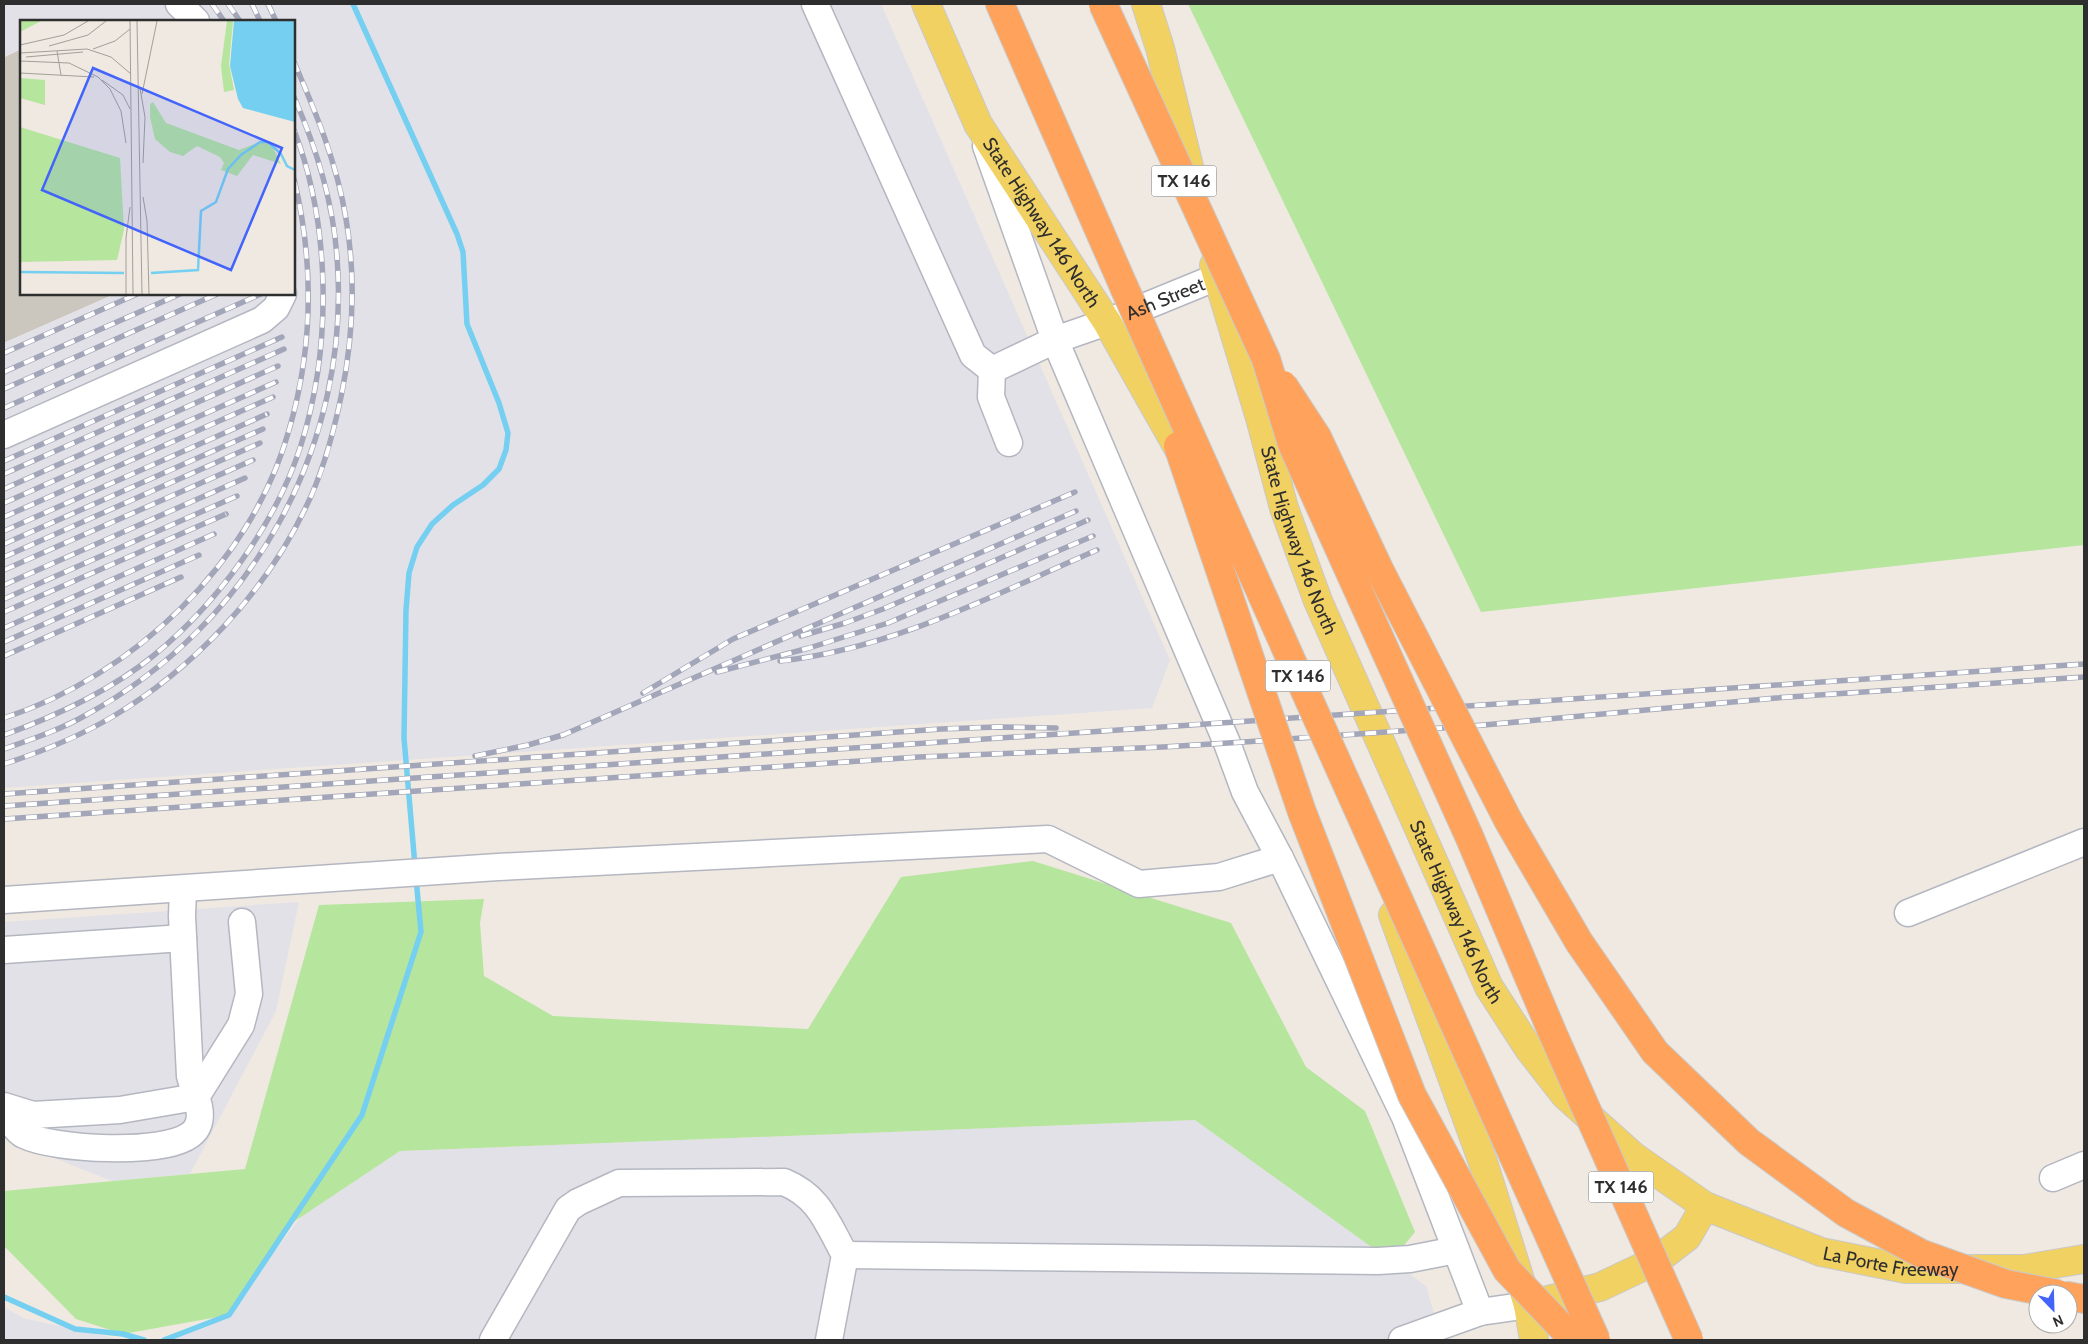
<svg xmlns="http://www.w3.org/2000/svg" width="2088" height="1344" font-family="Cabin,sans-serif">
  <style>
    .industrial { fill: #e3e1e8; fill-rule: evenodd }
    .green { fill: #b6e59e }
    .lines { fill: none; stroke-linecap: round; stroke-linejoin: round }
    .stream { stroke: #75cff0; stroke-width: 5.5 }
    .building { fill: #cbc7bf; stroke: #cbc5ba }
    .minor-casing { stroke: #b4b7c1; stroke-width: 29 }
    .major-casing { stroke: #c9c9c9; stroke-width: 30 }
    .highway-casing { stroke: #c9c9c9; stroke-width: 30 }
    .minor { stroke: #fff; stroke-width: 26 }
    .major { stroke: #f2d163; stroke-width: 28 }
    .highway { stroke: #ffa35c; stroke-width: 28 }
    .rail-casing { stroke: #a3a6b8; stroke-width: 5.5 }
    .rail { stroke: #fff; stroke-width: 4; stroke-dasharray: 11; stroke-linecap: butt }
    .highway-bridge-casing { stroke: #c9c9c9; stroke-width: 30; stroke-linecap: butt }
    .highway-bridge { stroke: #ffa35c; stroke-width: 28 }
    .labels { text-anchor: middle; stroke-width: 4; stroke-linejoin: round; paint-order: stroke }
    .shield { fill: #fff; stroke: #6d6d6d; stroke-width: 1 }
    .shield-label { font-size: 18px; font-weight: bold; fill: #2e2e2e }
    .street-label { font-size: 19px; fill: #2e2e2e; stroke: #fff }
    .inset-river { fill: none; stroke: #75cff0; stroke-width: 2.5 }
    .inset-road { fill: none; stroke: #a29e99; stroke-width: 1 }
    .view { fill: #4264fb; fill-opacity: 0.15; stroke: #4264fb; stroke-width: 2.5 }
    .inset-edge { fill: none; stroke: #2e2e2e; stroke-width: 2.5 }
  </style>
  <rect width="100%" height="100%" fill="#efe9e1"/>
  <g class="industrial">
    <path d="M4 4H881L1170 660 1152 708 4 788ZM21 21H294V294H21Z"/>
    <path d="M299 902 276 1011 190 1174 112 1181 4 1138V922Z"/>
    <path d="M1195 1120 1426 1286 1442 1340H170L223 1318 301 1217 400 1151Z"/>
    <path d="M4 1307 23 1318 123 1340H4Z"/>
  </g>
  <g class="green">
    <path d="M1188 4H2084V545L1481 612Z"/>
    <path d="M1033 861 1231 923 1306 1067 1365 1111 1415 1232 1391 1261 1195 1120 400 1151 292 1223 229 1315 123 1334 76 1319 4 1246V1191L245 1169 319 905 484 899 480 923 484 976 553 1016 808 1029 901 877Z"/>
  </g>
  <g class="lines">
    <g class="stream">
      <path d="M353 4 457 234 463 252 467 324 499 403 508 433 506 450 499 469 483 485 453 505 432 524 417 547 409 573 406 610 404 738 415 866"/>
      <path d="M4 1297 75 1329 123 1334 144 1340"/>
      <path d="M164 1340 229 1315 362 1115 421 932 416 878"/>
    </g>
  </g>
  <path class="building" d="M21 50V294H113L4 342V58Z"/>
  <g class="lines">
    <defs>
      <g id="minor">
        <path d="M179 4 196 21"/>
        <path d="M815 4 973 355 992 370"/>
        <path d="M986 146 1055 340 1227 743 1245 792 1280 858 1405 1117 1480 1312"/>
        <path d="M4 435 262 320 276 308 283 294"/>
        <path id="s1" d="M1009 443 991 397 992 370 1055 340 1107 322 1217 277"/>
        <path d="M4 900 498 867 1048 839 1139 884 1219 877 1280 858"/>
        <path d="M1908 913 2084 842"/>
        <path d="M4 950 183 938"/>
        <path d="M4 1106 33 1115 120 1110 196 1097 190 1076 182 916 183 889"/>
        <path d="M4 1113C10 1120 17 1132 24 1135 55 1150 163 1155 190 1135 203 1126 201 1109 196 1097L241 1025 249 994 242 922"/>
        <path d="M2053 1178 2084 1165"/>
        <path d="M845 1255 1378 1261 1410 1259 1456 1250"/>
        <path d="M493 1340 568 1209 578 1202 619 1183 784 1182C820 1197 827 1223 845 1255L829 1340"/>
        <path d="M1402 1340 1480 1312 1528 1305"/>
      </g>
      <g id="major">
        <path id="s2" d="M926 4 978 124 1107 322 1189 467"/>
        <path d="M1146 4 1160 48 1194 187"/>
        <path id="s3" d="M1214 265 1260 418 1284 508 1318 601 1489 987 1529 1049 1565 1095 1633 1156 1705 1206 1821 1252 1906 1269H2024L2084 1259"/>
        <path d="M1393 915 1484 1165 1528 1305 1534 1340"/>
        <path d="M1528 1305 1600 1287 1657 1260 1687 1237 1705 1206"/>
      </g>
      <g id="highway">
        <path d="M1000 4 1124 287"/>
        <path d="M2068 1296 2084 1299"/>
      </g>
    </defs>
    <use href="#minor" class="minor-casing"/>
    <use href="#major" class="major-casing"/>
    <use href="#highway" class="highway-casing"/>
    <use href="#minor" class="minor"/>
    <use href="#major" class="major"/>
    <use href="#highway" class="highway"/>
    <defs>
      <g id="rail">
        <path d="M212 4 224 21"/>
        <path d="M228 4 240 21"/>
        <path d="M252 4 260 21"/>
        <path d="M268 4 276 21"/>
        <path d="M4 353 137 294"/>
        <path d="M4 372 180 294"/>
        <path d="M4 389 217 294"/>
        <path d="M4 408 261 294"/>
        <path d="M4 461 282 337"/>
        <path d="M4 474 284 349"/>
        <path d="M4 489 278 366"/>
        <path d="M4 503 276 382"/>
        <path d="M4 517 273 397"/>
        <path d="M4 531 267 414"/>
        <path d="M4 544 263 429"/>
        <path d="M4 557 260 443"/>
        <path d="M4 570 253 460"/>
        <path d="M4 585 245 478"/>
        <path d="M4 599 237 496"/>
        <path d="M4 612 226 514"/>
        <path d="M4 628 214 534"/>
        <path d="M801 636 845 623 883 609 1088 520"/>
        <path d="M4 642 199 555"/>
        <path d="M4 656 181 577"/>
        <path d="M780 661C893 649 995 594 1097 550"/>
        <path d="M717 672 809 648 888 623 1093 536"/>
        <path d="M643 693 733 639 1075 492"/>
        <path d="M4 718C133 676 252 563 289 430 313 348 314 262 294 179"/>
        <path d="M4 735C56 716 110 691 153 656 217 604 276 524 301 445 332 347 331 226 294 130"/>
        <path d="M4 749C32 739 60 730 86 715 251 625 352 445 337 257 333 201 316 147 294 97"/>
        <path d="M475 756 528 745 563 735 1076 511"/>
        <path d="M4 764C41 752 78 737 112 717 193 669 264 594 305 509 323 473 333 435 341 397 353 339 356 277 346 219 337 163 316 113 294 62"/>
        <path d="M4 794 941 729 997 727 1056 728"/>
        <path d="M4 806 2084 664"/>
        <path d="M4 819 919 757 1163 747 1244 742 1484 725 1776 698 2084 677"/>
      </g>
    </defs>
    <use href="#rail" class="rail-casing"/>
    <use href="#rail" class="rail"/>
    <defs>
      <g id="highway-bridge">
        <path d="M1103 4 1266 359 1292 444 1469 836 1553 1034 1689 1340"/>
        <path d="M1124 287 1596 1340"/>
        <path d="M1283 385 1317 437 1379 569 1509 822 1579 942 1655 1052 1749 1142 1846 1213 1922 1254 2006 1284 2058 1294"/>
        <path d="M1178 446 1302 812 1412 1095 1507 1270 1574 1340"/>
      </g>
    </defs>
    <use href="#highway-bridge" class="highway-bridge-casing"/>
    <use href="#highway-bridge" class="highway-bridge"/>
  </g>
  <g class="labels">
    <g class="shield">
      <rect x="1151.5" y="165.5" width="65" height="31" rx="4"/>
      <rect x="1265.5" y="660.5" width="65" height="31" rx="4"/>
      <rect x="1588.5" y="1171.5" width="65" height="31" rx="4"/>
    </g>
    <g class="shield-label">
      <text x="1184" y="187">TX 146</text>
      <text x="1298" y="682">TX 146</text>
      <text x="1621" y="1193">TX 146</text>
    </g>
    <g class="street-label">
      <text dy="7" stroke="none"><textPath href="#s2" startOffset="248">State Highway 146 North</textPath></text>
      <text dy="7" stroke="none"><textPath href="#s1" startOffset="264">Ash Street</textPath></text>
      <text dy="7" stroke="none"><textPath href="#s3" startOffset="288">State Highway 146 North</textPath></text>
      <text dy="7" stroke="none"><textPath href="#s3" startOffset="692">State Highway 146 North</textPath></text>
      <text dy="7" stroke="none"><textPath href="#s3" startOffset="1281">La Porte Freeway</textPath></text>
    </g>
  </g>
  <g transform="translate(20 20)">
    <rect width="275" height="275" fill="#efe9e1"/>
    <path d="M0 1H21L0 12ZM207 1H213L209 44 214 70 204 72 201 46ZM0 58 25 60V85L0 78ZM133 82 146 103 219 130 240 122 251 124 261 144 233 135 217 156 201 150 204 143 200 137 177 126 163 136 150 132 135 119 130 97V84ZM0 107 100 138 104 210 97 240 0 242Z" fill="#b6e59e"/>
    <path d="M214 1H275V102L223 88 218 79 210 46Z" fill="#75cff0"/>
    <path class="inset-river" d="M0 252 104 253M131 253 178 250 181 191 196 182 208 149 221 135 240 122H248L261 134 267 146 275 150"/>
    <path class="inset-road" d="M110 1 113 274M117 1 122 274M0 25 44 15 68 1M29 26 68 15 86 1M73 29 95 21 110 9M37 31 41 55M0 33 67 29 91 37 111 54M6 37 63 32M0 41 49 43 78 57 90 69 101 91 106 123M0 53 74 57M82 60 103 75 110 89M120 68 125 97 123 143M122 74 137 1M123 177 127 201 129 274M106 274V218L110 187"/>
    <path class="view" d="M73 48 262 128 211 250 22 170Z"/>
    <rect width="275" height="275" class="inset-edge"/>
  </g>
  <rect width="2088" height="1344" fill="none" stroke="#2e2e2e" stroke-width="10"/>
  <g transform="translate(2053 1309) rotate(157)"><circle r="24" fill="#ffffff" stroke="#ababab"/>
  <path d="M0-4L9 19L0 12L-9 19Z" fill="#4264fb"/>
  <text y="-8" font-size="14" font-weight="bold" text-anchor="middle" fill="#2e2e2e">N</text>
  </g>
</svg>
